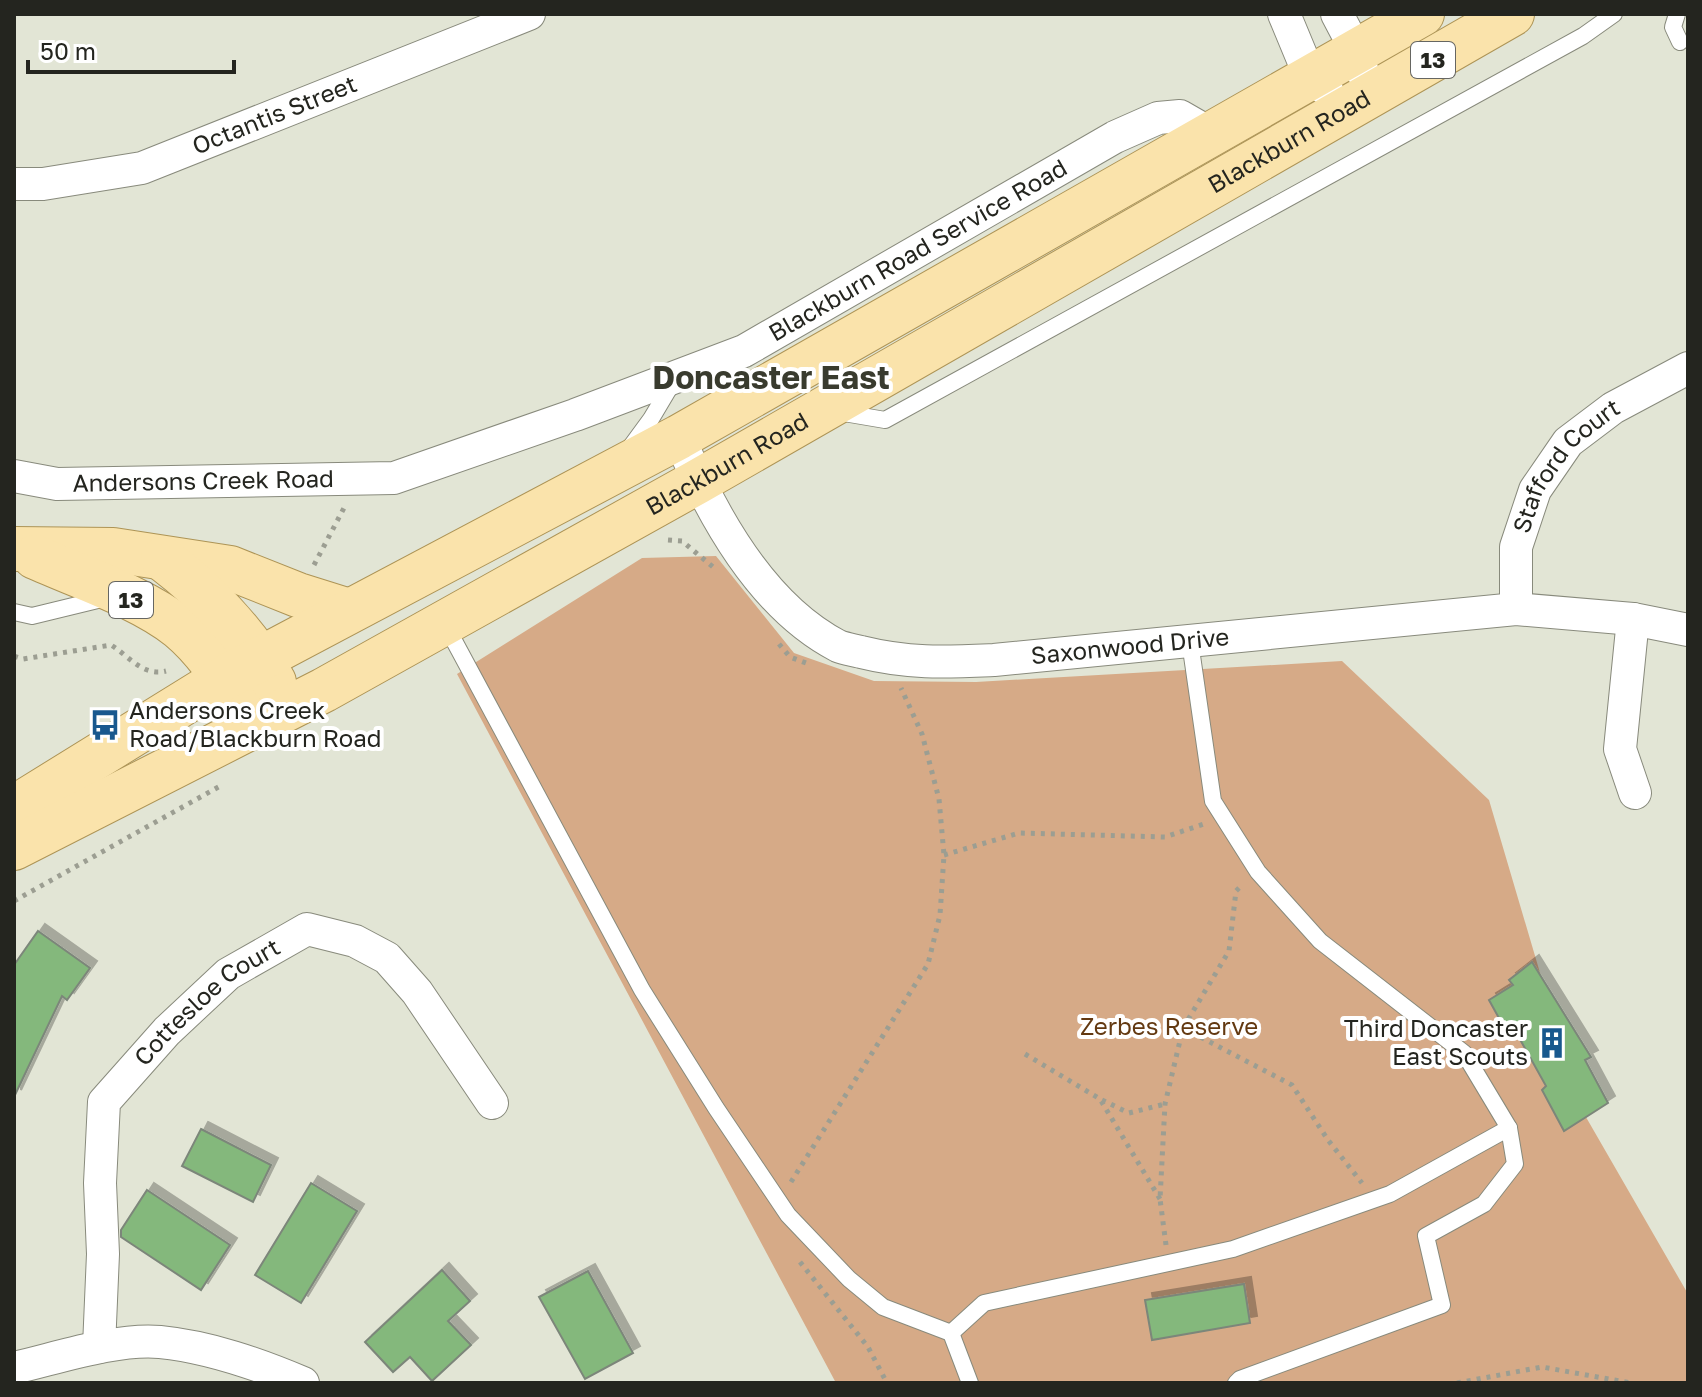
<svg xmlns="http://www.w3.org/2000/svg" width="1702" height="1397" font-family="'Golos Text',sans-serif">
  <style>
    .green { fill: #d6aa87 }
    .building { fill: #84b87b; stroke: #7c867a; stroke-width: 2; filter: url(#shadow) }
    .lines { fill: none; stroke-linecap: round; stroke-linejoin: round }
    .lane-casing { stroke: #888a7c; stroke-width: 18 }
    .street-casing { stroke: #888a7c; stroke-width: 34 }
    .primary-casing { stroke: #ad9456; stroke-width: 46 }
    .path { stroke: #9c9e92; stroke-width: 5; stroke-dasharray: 4 6; stroke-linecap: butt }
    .lane { stroke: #fff; stroke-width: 16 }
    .street { stroke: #fff; stroke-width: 32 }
    .primary { stroke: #fae3ab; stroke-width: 44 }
    .labels { text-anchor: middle; stroke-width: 8; stroke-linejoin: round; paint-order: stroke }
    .shield { fill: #fff; stroke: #666662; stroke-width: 2 }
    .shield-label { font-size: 22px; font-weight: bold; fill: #24251f }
    .street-label { font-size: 24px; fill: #24251f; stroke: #fff }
    .poi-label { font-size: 24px; fill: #24251f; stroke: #fff; text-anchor: start }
    .park-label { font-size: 24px; fill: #633911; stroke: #fff }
    .district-label { font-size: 32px; font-weight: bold; fill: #393b2e; stroke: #fff }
  </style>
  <defs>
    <filter id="shadow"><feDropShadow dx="7" dy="-7" stdDeviation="0" flood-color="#0004"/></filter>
  </defs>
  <rect width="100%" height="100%" fill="#e2e5d5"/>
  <path class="green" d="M716 556 794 653 874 681 976 682 1342 661 1489 800 1579 1105 1688 1294V1383H836L457 674 642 558Z"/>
  <g class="building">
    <path d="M38 931 90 968 67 1000 62 996 14 1097V965Z"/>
    <path d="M1532 962 1591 1057 1585 1060 1608 1103 1564 1131 1542 1090 1546 1086 1512 1025 1505 1029 1489 1000 1513 985 1509 980Z"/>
    <path d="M201 1129 271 1165 253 1202 182 1166Z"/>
    <path d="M311 1183 357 1211 301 1303 255 1275Z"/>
    <path d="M147 1190 230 1245 201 1290 121 1237V1230Z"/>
    <path d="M442 1270 470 1301 448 1321 471 1345 432 1381 410 1357 393 1372 365 1342Z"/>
    <path d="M588 1271 633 1353 585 1379 539 1297Z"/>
    <path d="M1244 1284 1250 1323 1152 1340 1145 1300Z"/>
  </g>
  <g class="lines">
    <defs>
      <g id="lane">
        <path d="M1677 14 1673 27 1680 42"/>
        <path d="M838 412 885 420 1583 36 1614 14"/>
        <path d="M629 449 651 419 673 382"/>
        <path d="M14 612 32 616 106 598"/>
        <path d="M445 624 642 990 716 1108 788 1215 849 1279 883 1307 951 1333 970 1383"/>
        <path d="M1190 642 1213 801 1258 872 1320 941 1464 1053 1509 1128 1515 1164 1484 1204 1426 1236 1442 1305 1240 1379 1236 1383"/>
        <path d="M951 1333 984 1303 1233 1249 1390 1194 1509 1128"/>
      </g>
      <g id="street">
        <path d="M1284 14 1311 79 1327 90"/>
        <path d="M1337 14 1357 52 1363 73"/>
        <path id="s1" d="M14 184H43L142 168 529 14"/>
        <path id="s2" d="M679 437C711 514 761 606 838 646 845 649 854 650 861 652 909 664 946 662 994 660L1516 609 1633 619 1688 630"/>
        <path id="s3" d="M14 476 57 484 394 478 575 415 744 351 1115 137 1158 118 1180 116 1213 135"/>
        <path id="s4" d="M1516 609V547L1535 490 1568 442 1613 408 1688 368"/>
        <path d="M1633 619 1620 749 1635 793"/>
        <path id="s5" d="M99 1347 103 1254 100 1183 104 1102 167 1031 228 974 307 929 355 941 387 958 417 992 492 1103"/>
        <path d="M14 1368C58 1358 116 1338 160 1342 210 1347 258 1364 303 1383"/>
      </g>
      <g id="primary">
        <path d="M14 549 113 550 230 568 298 595 349 611"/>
        <path d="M35 557C80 577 141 597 180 628 204 648 222 675 238 701"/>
        <path d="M163 559C206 592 247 633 274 682"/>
        <path d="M14 808 224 678 679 437 1422 14"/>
        <path id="s6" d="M14 848 324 690 697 482 1512 14"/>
      </g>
    </defs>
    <use href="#lane" class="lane-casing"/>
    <use href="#street" class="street-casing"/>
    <use href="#primary" class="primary-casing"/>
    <g class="path">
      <path d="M668 540 682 541 713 567"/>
      <path d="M314 565 345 506"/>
      <path d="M779 644 790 657 806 663"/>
      <path d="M14 656 23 659 111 645C129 656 143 677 166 671"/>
      <path d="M944 855 1019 833 1165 837 1204 824"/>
      <path d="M14 901 222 785"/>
      <path d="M1183 1028 1292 1085 1328 1140 1362 1183"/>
      <path d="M1025 1054 1100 1099 1160 1199"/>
      <path d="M1102 1100 1129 1113 1165 1104"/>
      <path d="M791 1182 928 964 940 915 944 855 939 799 922 734 901 688"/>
      <path d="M1166 1245 1160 1199 1165 1104 1183 1028 1229 951 1236 891 1242 885"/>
      <path d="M800 1262 868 1347 887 1383"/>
      <path d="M1457 1383 1542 1367 1631 1383"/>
    </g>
    <use href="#lane" class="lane"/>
    <use href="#street" class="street"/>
    <use href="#primary" class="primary"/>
  </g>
  <defs>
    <symbol id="bus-bare" viewBox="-9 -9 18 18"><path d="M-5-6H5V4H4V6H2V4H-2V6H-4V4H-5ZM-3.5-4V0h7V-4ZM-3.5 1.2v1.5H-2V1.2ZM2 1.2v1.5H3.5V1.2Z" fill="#18588e" stroke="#fff" stroke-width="2.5" paint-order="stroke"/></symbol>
    <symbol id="building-bare" viewBox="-9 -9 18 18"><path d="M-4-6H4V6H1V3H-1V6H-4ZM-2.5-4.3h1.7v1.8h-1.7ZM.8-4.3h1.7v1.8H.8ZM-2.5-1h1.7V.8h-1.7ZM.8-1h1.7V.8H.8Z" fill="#18588e" stroke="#fff" stroke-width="2.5" paint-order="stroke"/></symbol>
  </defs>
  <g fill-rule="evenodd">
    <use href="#bus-bare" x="83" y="703" width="44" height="44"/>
    <use href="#building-bare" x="1530" y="1021" width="44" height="44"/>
  </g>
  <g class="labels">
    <g class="shield">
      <rect x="1411" y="42" width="44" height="36" rx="6"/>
      <rect x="109" y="582" width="44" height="36" rx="6"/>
    </g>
    <g class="shield-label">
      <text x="1433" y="68">13</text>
      <text x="131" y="608">13</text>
    </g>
    <g class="street-label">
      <text dy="8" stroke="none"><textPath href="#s1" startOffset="272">Octantis Street</textPath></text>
      <text dy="8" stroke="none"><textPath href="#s6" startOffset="1458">Blackburn Road</textPath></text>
      <text dy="8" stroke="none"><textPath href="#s3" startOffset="954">Blackburn Road Service Road</textPath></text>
      <text dy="8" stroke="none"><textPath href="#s6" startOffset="810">Blackburn Road</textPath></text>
      <text dy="8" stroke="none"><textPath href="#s4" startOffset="160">Stafford Court</textPath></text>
      <text dy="8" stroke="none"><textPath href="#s3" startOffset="190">Andersons Creek Road</textPath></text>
      <text dy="8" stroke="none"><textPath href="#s2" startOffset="562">Saxonwood Drive</textPath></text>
      <text dy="8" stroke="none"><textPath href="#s5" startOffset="390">Cottesloe Court</textPath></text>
    </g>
    <g class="poi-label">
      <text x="129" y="719">Andersons Creek<tspan x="129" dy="28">Road/Blackburn Road</tspan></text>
      <text x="1528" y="1037" text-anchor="end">Third Doncaster<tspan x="1528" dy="28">East Scouts</tspan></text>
    </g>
    <g class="park-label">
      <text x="1169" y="1035">Zerbes Reserve</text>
    </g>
    <g class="district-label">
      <text x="771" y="389">Doncaster East</text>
    </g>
  </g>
  <rect width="1702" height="1397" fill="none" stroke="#24251f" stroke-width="32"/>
  <path d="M28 60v12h206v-12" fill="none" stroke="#24251f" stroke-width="4"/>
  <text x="40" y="60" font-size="24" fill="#24251f" stroke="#ffffff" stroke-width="6" paint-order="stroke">50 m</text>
</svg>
